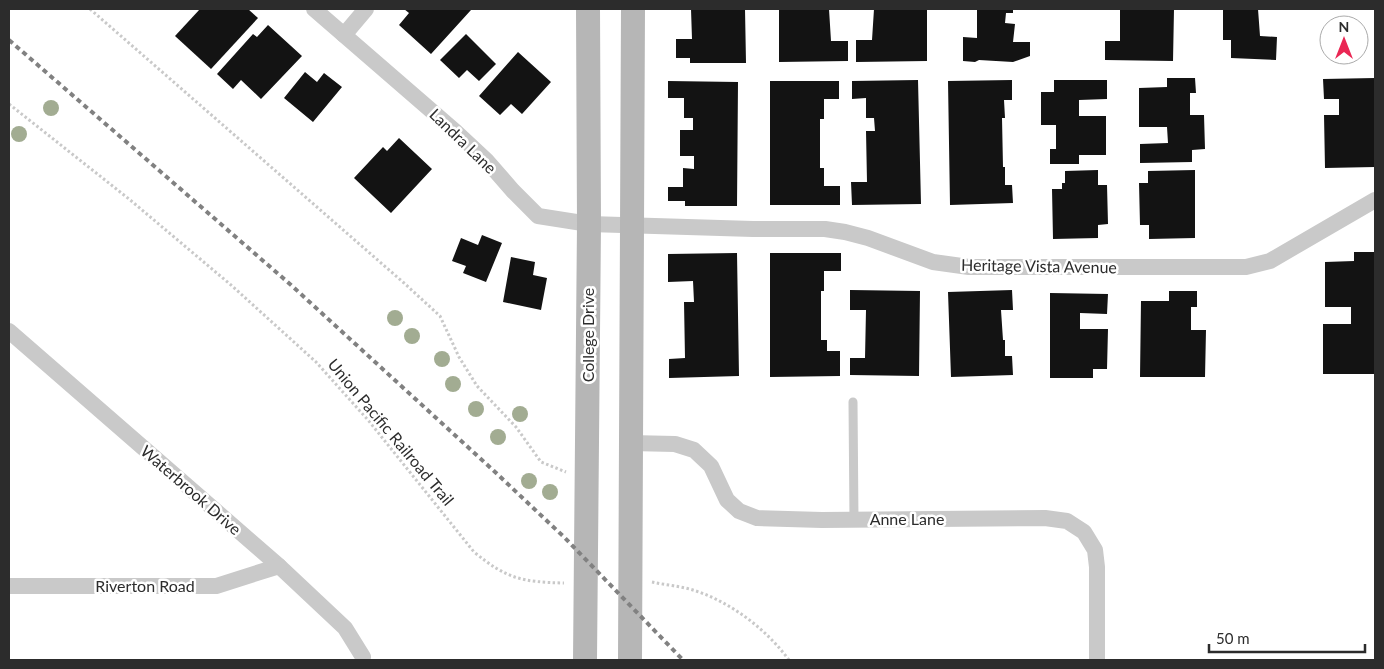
<svg xmlns="http://www.w3.org/2000/svg" width="1384" height="669" font-family="Lato,sans-serif">
  <style>
    .building { fill: #131313 }
    .lines { fill: none; stroke-linecap: round; stroke-linejoin: round }
    .path { stroke: #c9c9c9; stroke-width: 3; stroke-dasharray: 2.5 2.5; stroke-linecap: butt }
    .lane { stroke: #c9c9c9; stroke-width: 9 }
    .street { stroke: #c9c9c9; stroke-width: 16 }
    .secondary { stroke: #b6b6b6; stroke-width: 24 }
    .rail { stroke: #818181; stroke-width: 4; stroke-dasharray: 5 4; stroke-linecap: butt }
    .tree { fill: #a2ac92 }
    .labels { text-anchor: middle; stroke-width: 5; stroke-linejoin: round; paint-order: stroke }
    .street-label { font-size: 16px; fill: #2c2c2c; stroke: #fff }
  </style>
  <rect width="100%" height="100%" fill="#fff"/>
  <g class="building">
    <path d="M200 9H248L258 18 211 69 175 36Z"/>
    <path d="M404 9H469L471 10 431 54 399 25 409 13Z"/>
    <path d="M691 9H745L746 63H690V58H676V39H692Z"/>
    <path d="M779 9H829L831 41H848V61L779 62Z"/>
    <path d="M874 9H927V61L856 62V40H872Z"/>
    <path d="M977 9H1013V13H1006L1005 23 1015 24 1013 42H1030V56L1013 62 979 60 975 62 963 61V37L977 38Z"/>
    <path d="M1120 9H1174L1173 61 1105 60V41H1120Z"/>
    <path d="M1223 9H1258L1260 36 1277 37 1276 60 1231 58V40H1223Z"/>
    <path d="M268 25 302 56 261 99 241 80 233 89 217 74 253 34 257 37Z"/>
    <path d="M466 34 496 64 479 81 467 70 459 78 440 60Z"/>
    <path d="M518 52 551 82 522 114 511 104 500 115 479 96Z"/>
    <path d="M305 72 317 82 324 73 342 87 313 122 284 98Z"/>
    <path d="M1167 78H1195L1196 93H1190V115H1204L1205 149 1192 150V162L1140 163V144L1168 143 1167 127H1139V88L1167 87Z"/>
    <path d="M1375 78V167L1325 168 1324 115H1339V99H1324L1323 79Z"/>
    <path d="M918 80 921 204 852 205 851 182H867L866 131H875L874 118H866V98L852 99V81Z"/>
    <path d="M1012 80V100H1004L1005 118H1002L1003 167H1005V185H1012L1013 203 950 205 948 81Z"/>
    <path d="M1054 80H1107V99L1079 100V116H1106V155H1079V164H1050V149H1056V125H1041V92H1054Z"/>
    <path d="M668 81 738 82 737 206H685V201H668V187H683V168L694 169V156H680V130H693V118H684V98H668Z"/>
    <path d="M770 81H839V99H824V119H820V168H824V186H840V205H770Z"/>
    <path d="M399 138 432 169 391 213 354 178 383 147 387 151Z"/>
    <path d="M1098 170V185H1107L1108 224 1098 225V238L1053 239 1052 189H1062V183H1065V171Z"/>
    <path d="M1195 170V238L1149 239V225H1140L1139 183H1148V171Z"/>
    <path d="M482 235 502 243 486 282 463 273 466 266 452 261 461 238 478 245Z"/>
    <path d="M1354 252H1375V374H1323V324H1351V307H1325V262L1354 261Z"/>
    <path d="M737 253 739 376 669 378V359L685 358 684 302H694L693 281 668 282V254Z"/>
    <path d="M770 253H841V271H824V291H821V340H827V351H840V376L770 377Z"/>
    <path d="M511 257 535 262 533 275 547 278 541 310 503 302Z"/>
    <path d="M850 290 920 291 919 376 850 375V358H865L866 310H850Z"/>
    <path d="M1012 290 1013 310H1001L1003 340H1005V356H1012L1013 375 951 377 948 292Z"/>
    <path d="M1169 291H1197V307H1191V330H1206L1205 377H1140L1141 301H1169Z"/>
    <path d="M1050 293 1108 294 1107 314 1080 313V329H1108L1107 369H1093V378H1050Z"/>
  </g>
  <g class="lines">
    <g class="path">
      <path d="M90 9 404 283 440 316 459 357 477 386 516 427 541 462 566 472"/>
      <path d="M9 104 129 199 231 285 316 362 368 420 474 552C507 579 522 582 564 583"/>
      <path d="M652 582C665 585 680 586 693 590 731 602 766 629 789 660"/>
    </g>
    <path class="lane" d="M853 402 854 520"/>
    <g class="street">
      <path d="M314 9 456 132 486 160 513 191 538 216 589 224 753 229H825L845 232 868 238 933 262 969 267H1246L1270 261 1375 200"/>
      <path d="M344 35 366 9"/>
      <path d="M9 331 279 566 345 628 363 657"/>
      <path d="M630 443 675 444 694 450 711 466 727 500 739 511 757 518 822 520 1045 518 1067 521 1084 532 1095 550 1097 567V660"/>
      <path d="M9 586H216L279 566"/>
    </g>
    <g class="secondary">
      <path d="M585 660 589 224 588 9"/>
      <path d="M630 660 633 9"/>
    </g>
    <path class="rail" d="M9 40 291 285 494 471 564 537 683 660"/>
  </g>
  <g class="tree">
    <circle cx="51" cy="108" r="8"/>
    <circle cx="19" cy="134" r="8"/>
    <circle cx="395" cy="318" r="8"/>
    <circle cx="412" cy="336" r="8"/>
    <circle cx="442" cy="359" r="8"/>
    <circle cx="453" cy="384" r="8"/>
    <circle cx="476" cy="409" r="8"/>
    <circle cx="520" cy="414" r="8"/>
    <circle cx="498" cy="437" r="8"/>
    <circle cx="529" cy="481" r="8"/>
    <circle cx="550" cy="492" r="8"/>
  </g>
  <g class="labels">
    <g class="street-label">
      <text transform="translate(463 141) rotate(44)" y="6">Landra Lane</text>
      <text transform="translate(1039 266) rotate(1)" y="6">Heritage Vista Avenue</text>
      <text transform="translate(588 335) rotate(-90)" y="6">College Drive</text>
      <text transform="translate(391 432) rotate(50)" y="6">Union Pacific Railroad Trail</text>
      <text transform="translate(191 490) rotate(41)" y="6">Waterbrook Drive</text>
      <text x="907" y="525">Anne Lane</text>
      <text x="145" y="592">Riverton Road</text>
    </g>
  </g>
  <rect width="1384" height="669" fill="none" stroke="#2c2c2c" stroke-width="20"/>
  <g transform="translate(1344 40)"><circle r="24" fill="#ffffff" stroke="#ababab"/>
  <path d="M0-4L9 19L0 12L-9 19Z" fill="#ea2754"/>
  <text y="-8" font-size="14" font-weight="bold" text-anchor="middle" fill="#2c2c2c">N</text>
  </g>
  <path d="M1209 644v8h156v-8" fill="none" stroke="#2c2c2c" stroke-width="2.5"/>
  <text x="1216" y="644" font-size="15" fill="#2c2c2c" stroke="#ffffff" stroke-width="4" paint-order="stroke">50 m</text>
</svg>
